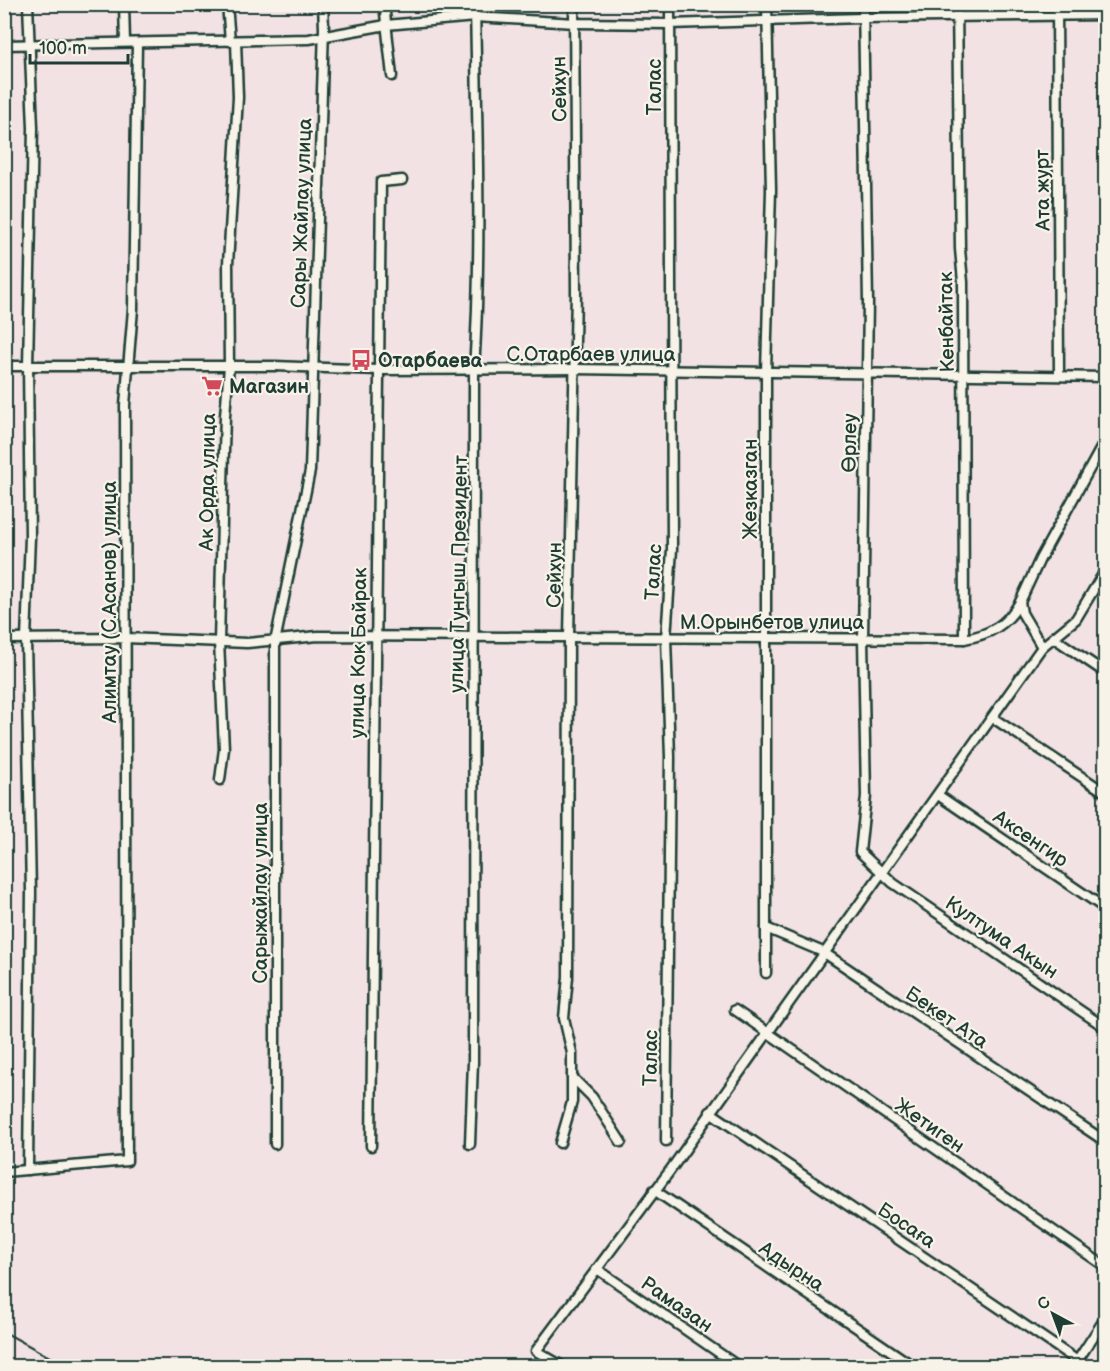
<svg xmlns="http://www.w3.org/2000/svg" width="1110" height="1371" font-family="'Balsamiq Sans',sans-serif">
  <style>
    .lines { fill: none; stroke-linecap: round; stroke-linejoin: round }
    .minor-casing { stroke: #1f3d34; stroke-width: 13 }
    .minor { stroke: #f7f3e8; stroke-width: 8 }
    .rail { stroke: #1f3d34; stroke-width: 2 }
    .labels { text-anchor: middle; stroke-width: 4.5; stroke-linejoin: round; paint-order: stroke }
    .street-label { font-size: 20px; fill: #1f3d34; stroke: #f7f3e8 }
    .poi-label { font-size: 20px; font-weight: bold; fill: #1f3d34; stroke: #f7f3e8; text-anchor: start }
  </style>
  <rect width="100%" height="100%" fill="#f3e2e4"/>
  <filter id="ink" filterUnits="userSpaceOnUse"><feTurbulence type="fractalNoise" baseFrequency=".0167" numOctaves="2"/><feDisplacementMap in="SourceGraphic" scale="12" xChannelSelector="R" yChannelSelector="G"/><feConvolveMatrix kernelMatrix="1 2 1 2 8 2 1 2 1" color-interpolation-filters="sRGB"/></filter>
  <g filter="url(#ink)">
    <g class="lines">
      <defs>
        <g id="minor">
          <path d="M28 4 33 128 28 366 30 537 26 639 31 892 28 1170"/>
          <path d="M124 4 125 42"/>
          <path d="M227 4 230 41"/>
          <path d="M384 4 392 76"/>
          <path d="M863 4 868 302 863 639 866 796 860 852 893 883 1106 1028"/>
          <path d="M957 4 960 249 963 282 964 639"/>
          <path d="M1057 4 1059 375"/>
          <path d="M4 45 309 39 386 25 475 17 575 23 670 24 862 18 1106 15"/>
          <path d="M4 366H275L378 370 575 369 1106 377"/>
          <path d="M1054 638 1106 673"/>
          <path d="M4 639 126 638 247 643 318 636 964 639C989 635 1007 625 1020 602"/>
          <path d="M1042 647 1022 613 1020 602 1040 559 1106 439"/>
          <path d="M993 718 1106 793"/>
          <path d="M220 780 224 749 219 642 222 521 225 416 229 366 228 264 238 97 236 41"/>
          <path d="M938 795 1106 909"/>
          <path d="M766 928 823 952 1106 1142"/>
          <path d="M766 973V372L771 190 767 4"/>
          <path d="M735 1010 1106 1267"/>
          <path d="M572 1077 592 1097 621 1142"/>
          <path d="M710 1112 1085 1366"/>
          <path d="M666 1141 670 757 666 638 672 549 670 4"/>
          <path d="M560 1143 572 1102V1053L564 1018 568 977 569 637 576 292 574 4"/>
          <path d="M275 1144V642L310 471 324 28 323 4"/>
          <path d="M470 1144 473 1062 474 370C482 248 477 126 475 4"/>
          <path d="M371 1146 381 182 402 180"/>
          <path d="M4 1172 127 1161 125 405 133 309 137 43"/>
          <path d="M654 1190 913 1366"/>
          <path d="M597 1269 738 1366"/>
          <path d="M562 1366 536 1351 669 1172 1042 647 1076 619 1106 569"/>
          <path d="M1074 1366 1106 1317"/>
        </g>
      </defs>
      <use href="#minor" class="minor-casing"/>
      <use href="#minor" class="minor"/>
      <path class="rail" d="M4 1332 66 1366"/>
    </g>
  </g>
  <defs>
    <symbol id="bus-bare" viewBox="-9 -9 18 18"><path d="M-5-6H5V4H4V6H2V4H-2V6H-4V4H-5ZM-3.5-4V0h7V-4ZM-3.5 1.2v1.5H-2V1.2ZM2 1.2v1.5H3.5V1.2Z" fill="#d1495b" stroke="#f7f3e8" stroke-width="2.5" paint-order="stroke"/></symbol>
    <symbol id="supermarket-bare" viewBox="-9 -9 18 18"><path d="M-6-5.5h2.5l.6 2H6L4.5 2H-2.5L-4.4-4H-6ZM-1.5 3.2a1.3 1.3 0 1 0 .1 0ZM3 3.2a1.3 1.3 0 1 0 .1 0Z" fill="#d1495b" stroke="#f7f3e8" stroke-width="2.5" paint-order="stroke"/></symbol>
  </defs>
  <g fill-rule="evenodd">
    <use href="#bus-bare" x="346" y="345" width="30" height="30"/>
    <use href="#supermarket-bare" x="197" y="371" width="30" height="30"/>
  </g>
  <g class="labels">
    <g class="street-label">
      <text transform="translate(654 87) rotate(-90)" y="7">Талас</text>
      <text transform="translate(559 89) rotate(-91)" y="7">Сейхун</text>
      <text transform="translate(1042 190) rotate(-91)" y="7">Ата журт</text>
      <text transform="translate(301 213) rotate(-88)" y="7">Сары Жайлау улица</text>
      <text transform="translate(946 322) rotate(-91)" y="7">Кенбайтак</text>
      <text x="591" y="361">С.Отарбаев улица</text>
      <text transform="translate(849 443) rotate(-89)" y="7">Өрлеу</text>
      <text transform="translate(207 482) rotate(-89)" y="7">Ак Орда улица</text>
      <text transform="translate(750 489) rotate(-90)" y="7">Жезказган</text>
      <text transform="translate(653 572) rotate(-87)" y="7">Талас</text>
      <text transform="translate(458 574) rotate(-89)" y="7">улица Тунгыш Президент</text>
      <text transform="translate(554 575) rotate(-89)" y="7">Сейхун</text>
      <text transform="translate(109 602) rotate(-90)" y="7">Алимтау (С.Асанов) улица</text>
      <text x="772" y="629">М.Орынбетов улица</text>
      <text transform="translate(358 653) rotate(-89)" y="7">улица Кок Байрак</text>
      <text transform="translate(1031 838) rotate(34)" y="7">Аксенгир</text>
      <text transform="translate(260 893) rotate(-90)" y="7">Сарыжайлау улица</text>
      <text transform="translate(1002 937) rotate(34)" y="7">Култума Акын</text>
      <text transform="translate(947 1017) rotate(34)" y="7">Бекет Ата</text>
      <text transform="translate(650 1058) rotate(-89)" y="7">Талас</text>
      <text transform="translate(930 1125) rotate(35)" y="7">Жетиген</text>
      <text transform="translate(907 1225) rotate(34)" y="7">Босаға</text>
      <text transform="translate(792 1266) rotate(34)" y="7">Адырна</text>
      <text transform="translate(677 1304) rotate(35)" y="7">Рамазан</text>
    </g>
    <g class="poi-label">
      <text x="378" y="367">Отарбаева</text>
      <text x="229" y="393">Магазин</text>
    </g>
  </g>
  <rect width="1110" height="1371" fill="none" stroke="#f7f3e8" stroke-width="24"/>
  <rect x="12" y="12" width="1086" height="1347" fill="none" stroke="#1f3d34" stroke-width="2" filter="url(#ink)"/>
  <g transform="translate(1053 1314) rotate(319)" stroke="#f7f3e8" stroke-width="4.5" paint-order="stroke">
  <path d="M0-4.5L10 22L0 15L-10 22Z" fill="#1f3d34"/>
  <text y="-9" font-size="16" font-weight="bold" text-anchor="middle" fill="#1f3d34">С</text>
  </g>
  <path d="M30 54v9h98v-9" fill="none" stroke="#1f3d34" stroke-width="3"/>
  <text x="39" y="54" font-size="18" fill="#1f3d34" stroke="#f7f3e8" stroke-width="4.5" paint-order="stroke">100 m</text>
</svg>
